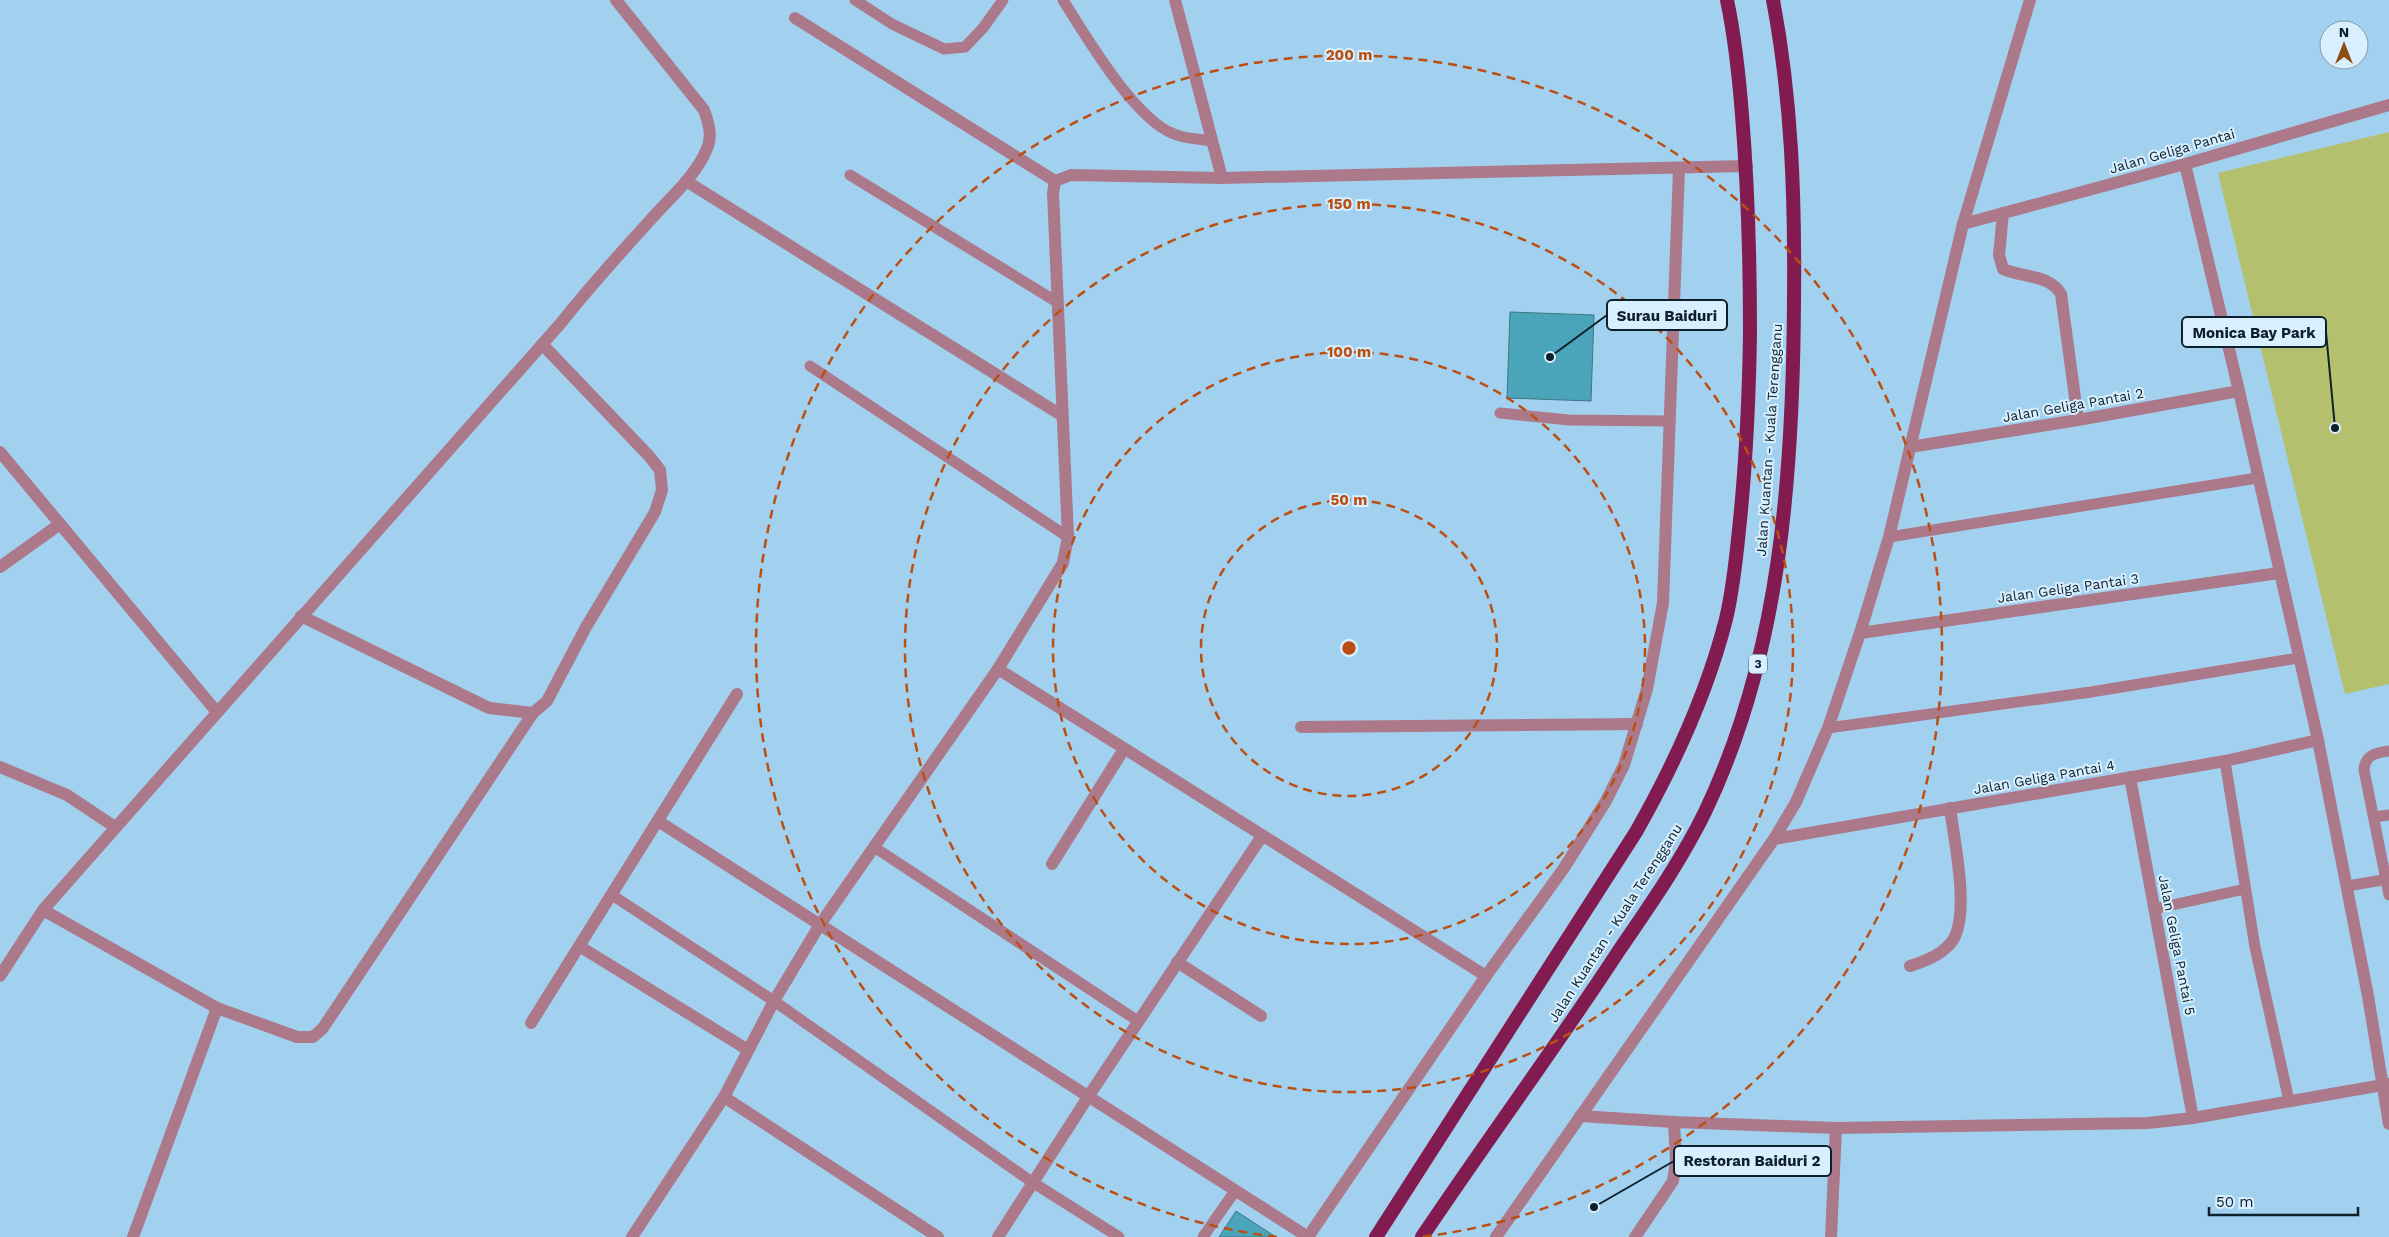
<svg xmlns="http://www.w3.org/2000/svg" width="2389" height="1237" font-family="'Work Sans',sans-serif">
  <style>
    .green { fill: #b4c06e }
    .building { fill: #4aa5bb; stroke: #3d7786 }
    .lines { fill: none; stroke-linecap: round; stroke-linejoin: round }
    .service { stroke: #ac798b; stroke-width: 11 }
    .minor { stroke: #ac798b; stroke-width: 12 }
    .tertiary { stroke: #ac798b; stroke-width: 12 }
    .trunk { stroke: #821b4f; stroke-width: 14 }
    .ring { fill: none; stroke: #bc4e12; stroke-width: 2.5; stroke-dasharray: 9 6 }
    .labels { text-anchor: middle; stroke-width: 4; stroke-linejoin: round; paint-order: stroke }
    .shield { fill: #d7effe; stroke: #4a5e6a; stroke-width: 1 }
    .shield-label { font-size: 12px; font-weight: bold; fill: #0d202b }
    .street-label { font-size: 14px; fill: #0d202b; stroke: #d7effe }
    .centre { fill: #bc4e12; stroke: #d7effe; stroke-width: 2.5 }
    .ring-label { font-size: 15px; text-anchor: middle; font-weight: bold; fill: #bc4e12; stroke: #d7effe; stroke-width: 4; stroke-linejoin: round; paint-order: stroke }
    .leader { fill: none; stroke: #0d202b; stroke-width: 2 }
    .callout-dot { fill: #0d202b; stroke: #d7effe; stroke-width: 2 }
    .callout { fill: #d7effe; stroke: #0d202b; stroke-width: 2 }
    .callout-label { font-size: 15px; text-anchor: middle; font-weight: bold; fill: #0d202b }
  </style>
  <rect width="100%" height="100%" fill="#a2d1ef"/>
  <path class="green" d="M2389 132V684L2345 694 2218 173Z"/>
  <g class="building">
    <path d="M1510 312 1594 315 1591 401 1507 398Z"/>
    <path d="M1236 1211 1276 1237H1219Z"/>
  </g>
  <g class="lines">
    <g class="service">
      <path d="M855 0 892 24 944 49 965 47 983 28 1003 0"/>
      <path d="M1063 0C1085 35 1135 120 1174 134 1186 139 1200 139 1212 141"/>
      <path d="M850 175 1057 302"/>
      <path d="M810 366 1068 537"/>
      <path d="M1500 413 1569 420 1670 421"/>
      <path d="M1889 537 2257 478"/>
      <path d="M1828 728 2091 692 2298 658"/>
      <path d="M2389 751C2375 753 2365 755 2364 770L2389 895"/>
      <path d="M2225 761 2255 947 2289 1101"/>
      <path d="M2375 817 2389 815"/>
      <path d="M874 847 1138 1021"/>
      <path d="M2347 886 2389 879"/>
      <path d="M612 895 774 1001 1032 1182 1119 1237"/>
      <path d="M2154 909 2245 889"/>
      <path d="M1203 1237 1235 1191"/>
    </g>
    <g class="minor">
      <path d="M1175 0 1222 178"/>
      <path d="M795 18 1055 181"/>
      <path d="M2185 164 2239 391 2318 740 2368 996 2389 1124"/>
      <path d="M686 181 1061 415"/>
      <path d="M2003 213 1999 255 2003 269C2023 278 2049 274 2061 294L2078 420"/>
      <path d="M1963 224 2185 164 2389 105"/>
      <path d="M1910 447 2078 420 2239 391"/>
      <path d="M0 452 216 711"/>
      <path d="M0 567 60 524"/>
      <path d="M301 616 489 708 533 713 547 701 586 627 655 512 662 490 660 470 649 456 542 344"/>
      <path d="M1860 633 2279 573"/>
      <path d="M998 669 1486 976"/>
      <path d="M1301 727 1637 724"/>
      <path d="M0 767 67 795 115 827"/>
      <path d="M2130 777 2193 1118"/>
      <path d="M658 821 1308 1237"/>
      <path d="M1774 839 2225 761 2318 740"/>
      <path d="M1052 864 1124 749"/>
      <path d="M43 910 217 1008 297 1037H313L323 1028 533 713"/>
      <path d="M579 946 748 1050"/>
      <path d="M1177 962 1261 1016"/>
      <path d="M1910 966C1925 961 1939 956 1950 944 1972 920 1954 840 1950 808"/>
      <path d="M0 976 43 910 561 323C590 286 622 251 654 216 672 196 695 176 706 151 713 137 709 124 704 110L616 0"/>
      <path d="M531 1023 737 694"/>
      <path d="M724 1097 938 1237"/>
      <path d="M1580 1116 1674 1122 1836 1128 2148 1123 2193 1118 2389 1084"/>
      <path d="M133 1237 217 1008"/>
      <path d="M632 1237 724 1097 774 1001 819 926 998 669 1063 563 1068 537 1053 193 1055 181 1071 175 1222 178 1747 166"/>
      <path d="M998 1237 1088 1097 1262 836"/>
      <path d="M1308 1237 1486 976 1564 868 1606 801 1624 765 1647 689 1663 603 1679 168"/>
      <path d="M1635 1237 1673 1181 1676 1161 1674 1122"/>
      <path d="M1831 1237 1836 1128"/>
    </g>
    <path class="tertiary" d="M1496 1237 1774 839 1796 802 1828 728 1860 633 1889 537 1963 224 2030 0"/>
    <g class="trunk">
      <path d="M1376 1237 1636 832C1674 765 1707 694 1726 619 1733 590 1736 560 1739 530 1746 464 1749 399 1750 333 1750 260 1748 188 1742 115 1739 76 1735 38 1727 0"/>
      <path d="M1422 1237C1487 1140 1556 1047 1620 949 1650 905 1681 861 1705 812 1781 653 1793 474 1794 301 1795 199 1792 100 1773 0"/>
    </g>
  </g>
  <g class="ring">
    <circle cx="1349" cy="648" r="148"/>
    <circle cx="1349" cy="648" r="296"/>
    <circle cx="1349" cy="648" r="444"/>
    <path d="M1277 1237A593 593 0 1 1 1421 1237"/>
  </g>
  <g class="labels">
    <rect class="shield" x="1749" y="654.5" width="18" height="19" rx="4"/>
    <g class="shield-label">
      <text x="1758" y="668">3</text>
    </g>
    <g class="street-label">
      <text transform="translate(2172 151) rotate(-16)" y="5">Jalan Geliga Pantai</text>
      <text transform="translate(2073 405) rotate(-10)" y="5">Jalan Geliga Pantai 2</text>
      <text transform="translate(1769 440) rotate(-86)" y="5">Jalan Kuantan - Kuala Terengganu</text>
      <text transform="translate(2068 588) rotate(-8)" y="5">Jalan Geliga Pantai 3</text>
      <text transform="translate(2044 777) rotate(-10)" y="5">Jalan Geliga Pantai 4</text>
      <text transform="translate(1615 923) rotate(-57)" y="5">Jalan Kuantan - Kuala Terengganu</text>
      <text transform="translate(2177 945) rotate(79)" y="5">Jalan Geliga Pantai 5</text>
    </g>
  </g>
  <circle cx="1349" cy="648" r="8" class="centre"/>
  <g class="ring-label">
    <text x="1349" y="60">200 m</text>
    <text x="1349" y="209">150 m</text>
    <text x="1349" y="357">100 m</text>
    <text x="1349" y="505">50 m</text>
  </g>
  <path class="leader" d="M1550 357L1607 315M2335 428L2326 332M1594 1207L1674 1161"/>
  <g class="callout-dot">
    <circle cx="1550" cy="357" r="5"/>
    <circle cx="2335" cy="428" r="5"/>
    <circle cx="1594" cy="1207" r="5"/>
  </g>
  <g class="callout">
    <rect x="1607" y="300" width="120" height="30" rx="5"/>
    <rect x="2182" y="317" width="144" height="30" rx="5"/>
    <rect x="1674" y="1146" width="157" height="30" rx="5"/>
  </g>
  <g class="callout-label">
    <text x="1667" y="321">Surau Baiduri</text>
    <text x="2254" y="338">Monica Bay Park</text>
    <text x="1752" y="1166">Restoran Baiduri 2</text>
  </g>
  <g transform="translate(2344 45)"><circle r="24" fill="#d7effe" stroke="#869caa"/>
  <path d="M0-4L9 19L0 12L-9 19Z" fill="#8e4e17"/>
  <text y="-8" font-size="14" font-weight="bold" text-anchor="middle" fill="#0d202b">N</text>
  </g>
  <path d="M2209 1207v8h149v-8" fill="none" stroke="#0d202b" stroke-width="2.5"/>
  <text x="2216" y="1207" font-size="15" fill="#0d202b" stroke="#d7effe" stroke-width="4" paint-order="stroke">50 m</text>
</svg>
